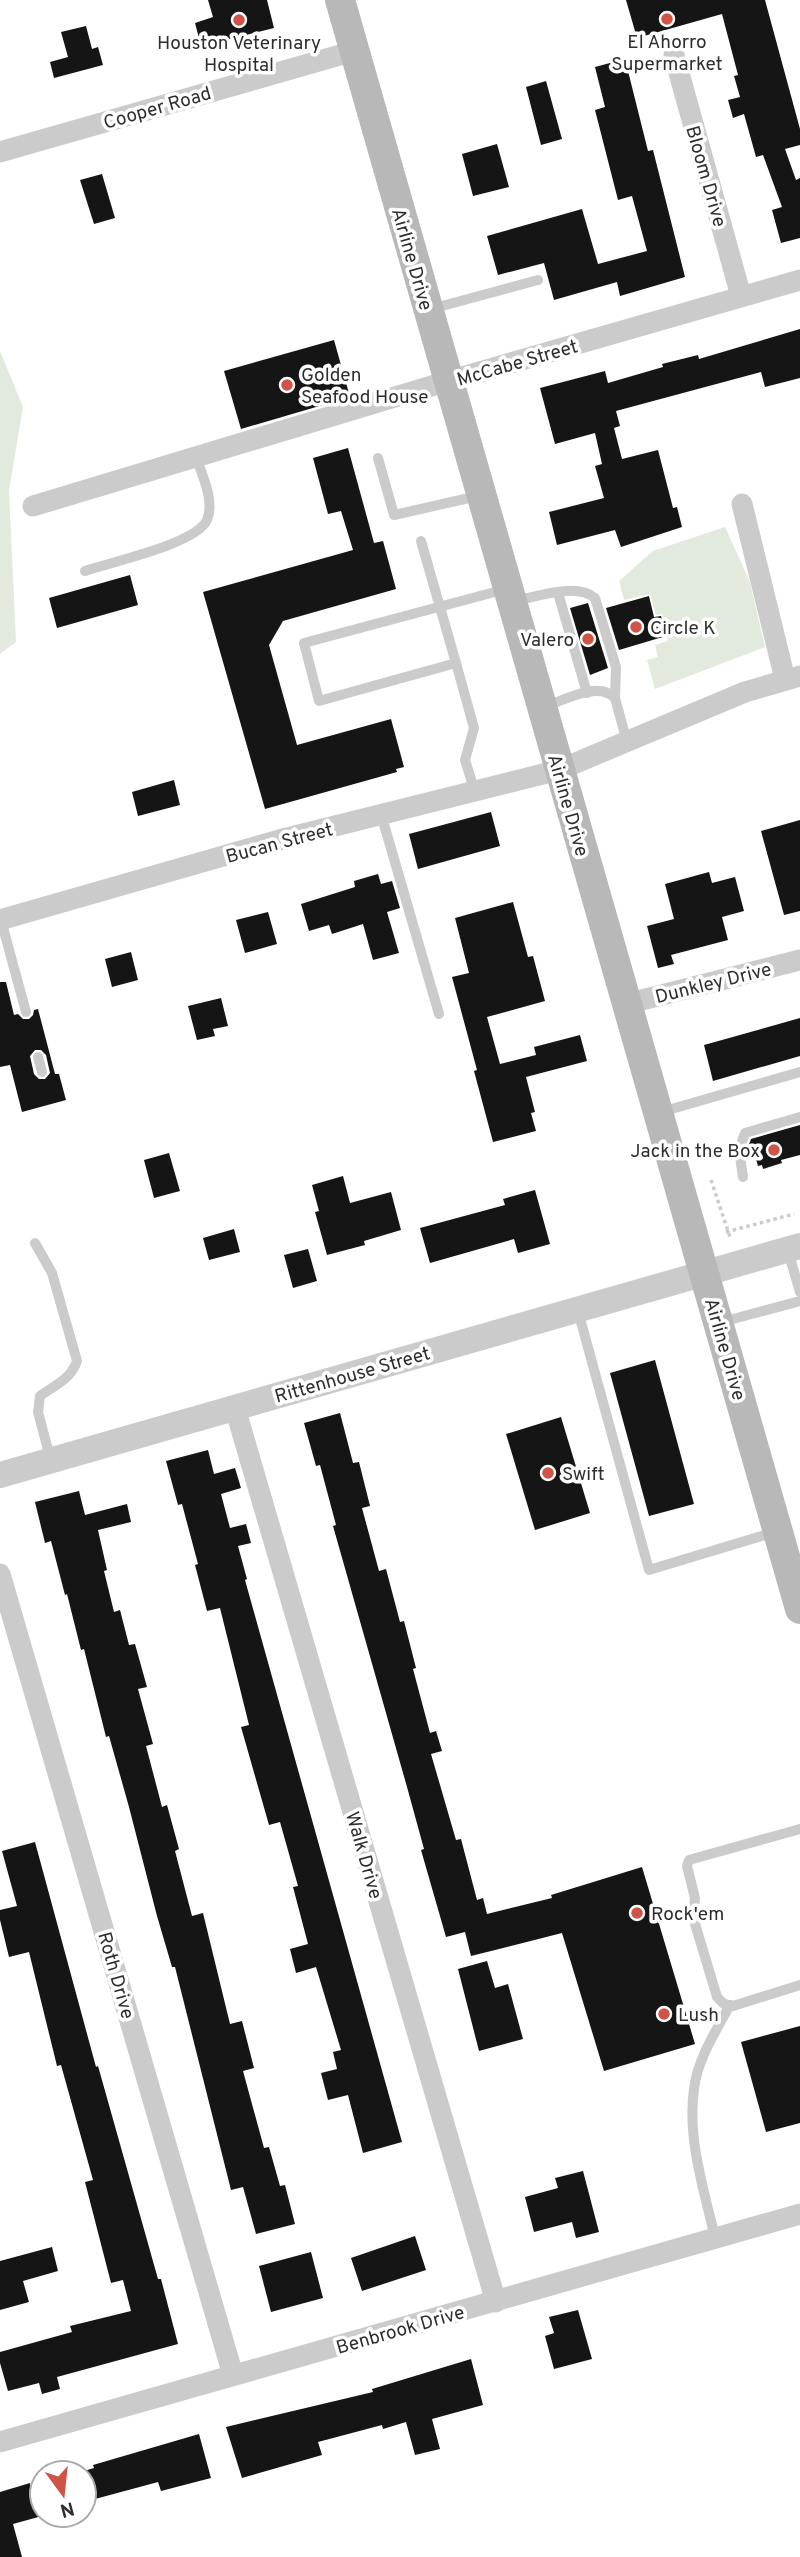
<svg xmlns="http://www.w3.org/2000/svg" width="800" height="2557" font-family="Overpass,sans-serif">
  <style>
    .green { fill: #e2eade }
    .building { fill: #151515; fill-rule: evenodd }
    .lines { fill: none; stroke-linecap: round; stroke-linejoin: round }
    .path { stroke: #cbcbcb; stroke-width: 3.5; stroke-dasharray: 3.5 3.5; stroke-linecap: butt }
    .service { stroke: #cbcbcb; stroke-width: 10 }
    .minor { stroke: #cbcbcb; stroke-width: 21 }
    .tertiary { stroke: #cbcbcb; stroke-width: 26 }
    .secondary { stroke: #b8b8b8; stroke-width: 30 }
    .poi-dot { fill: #cf5347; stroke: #fff; stroke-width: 2.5 }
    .labels { text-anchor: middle; stroke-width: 7; stroke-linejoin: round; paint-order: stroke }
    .poi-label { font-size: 19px; fill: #2e2e2e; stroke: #fff; text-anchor: start }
    .street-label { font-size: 19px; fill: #2e2e2e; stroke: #fff }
  </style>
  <rect width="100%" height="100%" fill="#fff"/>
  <g class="green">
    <path d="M0 351 23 407 9 491 16 642 0 654Z"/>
    <path d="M725 527 750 582 765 647 655 689 647 660 658 657 655 645 668 641 662 614 656 615 650 594 624 600 619 581 653 551Z"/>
  </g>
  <g class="building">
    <path d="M208 0H267L274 28 222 41 221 37 200 42 195 23 213 17Z"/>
    <path d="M626 0H765L800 129V145L785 149 796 180 800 178V238L781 243 772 210 782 207 763 155 756 157 744 114 733 118 728 100 740 97 734 76 738 75 722 14 637 38Z"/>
    <path d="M86 26 92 49 98 47 103 65 54 78 50 62 68 57 61 32Z"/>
    <path d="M625 59 648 151 653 150 685 277 620 296 617 282 554 300 544 263 498 275 487 236 582 209 598 264 647 251 632 196 618 200 595 110 605 107 595 67Z"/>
    <path d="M546 81 562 139 541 145 526 87Z"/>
    <path d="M497 144 509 187 473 196 462 154Z"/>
    <path d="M102 174 115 218 94 224 80 180Z"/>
    <path d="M800 329V378L765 387 761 372 616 411 620 426 614 428 622 459 658 450 673 508 677 507 682 527 621 547 615 530 557 545 549 512 604 498 595 466 602 464 595 433 555 444 540 388 605 371 608 383 663 367 662 364 698 355 699 359Z"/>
    <path d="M334 340 350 397 241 429 224 371Z"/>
    <path d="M348 448 374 543 383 541 396 589 283 621 269 645 297 745 391 719 404 767 396 769 397 772 265 809 203 592 353 550 341 511 328 514 313 458Z"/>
    <path d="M130 575 138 605 57 628 49 598Z"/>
    <path d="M649 596 654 617 661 616 666 636 619 650 606 608Z"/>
    <path d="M588 603 608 668 590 675 570 608Z"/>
    <path d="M174 780 180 805 138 816 132 792Z"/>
    <path d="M491 812 500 846 418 869 409 834Z"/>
    <path d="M800 820V911L784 915 761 831Z"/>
    <path d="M709 872 712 883 735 877 744 911 722 917 728 940 671 955 674 964 658 968 647 926 674 919 665 884Z"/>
    <path d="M378 874 381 884 392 881 400 908 387 912 399 953 373 960 363 924 332 934 329 925 309 931 301 904 355 887 354 881Z"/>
    <path d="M513 902 528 957 533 956 545 1001 487 1017 500 1064 536 1055 534 1047 580 1035 587 1061 526 1077 535 1112 531 1113 536 1131 493 1142 474 1071 477 1070 452 977 469 973 455 918Z"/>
    <path d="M268 912 277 944 245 953 236 920Z"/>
    <path d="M131 952 138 980 112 987 105 959Z"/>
    <path d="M0 982H6L14 1015 18 1014 23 1019H29L33 1015 34 1010 38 1009 55 1074H59L66 1100 22 1112 10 1065 0 1067ZM35 1050H41L46 1055 50 1073 45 1079H39L34 1074 30 1056Z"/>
    <path d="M221 998 228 1026 213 1029 215 1036 197 1040 188 1006Z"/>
    <path d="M800 1018V1056L713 1081 704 1045Z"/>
    <path d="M800 1125V1155L781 1160 782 1163 763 1169 762 1165 758 1166 756 1159 752 1160 748 1147 751 1139Z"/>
    <path d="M169 1153 180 1191 154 1198 144 1160Z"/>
    <path d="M343 1176 350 1203 391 1192 401 1230 364 1241 365 1245 327 1255 315 1212 319 1211 312 1185Z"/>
    <path d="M535 1190 550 1244 518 1253 514 1239 430 1263 420 1228 505 1205 503 1199Z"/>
    <path d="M234 1229 240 1252 209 1260 203 1238Z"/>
    <path d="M308 1249 317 1281 293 1288 284 1255Z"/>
    <path d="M655 1360 694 1504 649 1516 610 1373Z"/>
    <path d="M340 1413 353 1463 359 1462 370 1506 362 1508 379 1571 386 1569 400 1622 404 1621 416 1668 413 1669 430 1733 436 1731 442 1751 431 1754 456 1840 461 1839 477 1900 483 1898 487 1914 552 1898 551 1895 642 1867 695 2044 604 2071 562 1933 471 1956 465 1932 446 1937 421 1850 424 1849 407 1787 333 1526 336 1525 320 1465 316 1466 304 1423Z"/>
    <path d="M561 1417 590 1513 535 1530 506 1434Z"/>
    <path d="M208 1450 214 1474 235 1468 241 1488 221 1494 230 1528 246 1524 251 1543 238 1546 247 1579 245 1580 402 2142 363 2153 348 2095 328 2100 321 2073 337 2069 333 2052 341 2050 316 1967 296 1973 290 1949 308 1944 293 1887 298 1886 280 1822 269 1825 241 1727 249 1725 220 1608 207 1611 195 1565 198 1564 182 1504 178 1505 166 1461Z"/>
    <path d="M79 1491 85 1515 127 1504 131 1522 98 1530 107 1570 104 1571 114 1612 120 1610 129 1645 135 1644 147 1687 138 1689 153 1744 146 1746 162 1807 167 1805 179 1849 175 1851 192 1916 203 1913 230 2024 242 2021 254 2068 243 2071 264 2148 269 2147 280 2186 285 2185 295 2224 256 2234 243 2187 231 2190 175 1967H172L157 1916 129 1807 109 1736 106 1737 84 1649 81 1650 67 1594 65 1595 51 1541 45 1543 35 1502Z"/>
    <path d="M35 1842 96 2067 98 2066 158 2279H161L178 2344 57 2377 60 2389 42 2394 39 2383 8 2391 0 2363V2352L72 2332 70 2326 131 2311 123 2280 111 2283 85 2182 93 2180 61 2065 57 2066 29 1952 9 1957 0 1920V1910L17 1906 2 1851Z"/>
    <path d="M487 1961 495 1988 508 1984 523 2039 479 2051 458 1969Z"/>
    <path d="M800 2026V2123L766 2132 741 2042Z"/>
    <path d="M583 2171 599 2232 576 2238 572 2222 534 2232 525 2197 558 2188 555 2178Z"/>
    <path d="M415 2236 426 2270 362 2291 351 2258Z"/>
    <path d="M52 2247 58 2271 23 2281 29 2302 0 2310V2261Z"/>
    <path d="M311 2252 323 2298 271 2312 259 2266Z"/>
    <path d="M578 2310 592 2359 554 2369 545 2336 554 2333 549 2317Z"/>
    <path d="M471 2359 483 2405 432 2419 440 2449 415 2455 406 2422 383 2429 382 2425 318 2442 322 2455 242 2478 226 2427 373 2392 372 2389Z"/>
    <path d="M199 2434 211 2478 161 2491 158 2482 84 2502V2471L94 2468 93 2465Z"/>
    <path d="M30 2483V2486L42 2483V2516L13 2524 22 2557H0V2492Z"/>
  </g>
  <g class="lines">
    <g class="path">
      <path d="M711 1180 730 1237"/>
      <path d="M726 1232 794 1214"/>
    </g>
    <g class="service">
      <path d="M431 309 538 280"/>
      <path d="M378 458 394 515 478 496"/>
      <path d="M421 541 456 663"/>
      <path d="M85 571C111 562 196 544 207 520 215 501 202 475 196 457"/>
      <path d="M558 593 587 693"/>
      <path d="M515 601C537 597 576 582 595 598L616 667 615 698 627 742"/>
      <path d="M544 707C563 701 598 680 615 698"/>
      <path d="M475 792 465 760 474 728 456 663 319 701 304 643 506 589"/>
      <path d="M381 814 439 1014"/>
      <path d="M1 920 26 1012"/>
      <path d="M38 1057 42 1072"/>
      <path d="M661 1112 800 1072"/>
      <path d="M743 1177 739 1150 745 1133 800 1117"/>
      <path d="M35 1243 52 1273 77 1361C71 1379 55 1385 40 1396L38 1412 51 1461"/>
      <path d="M788 1251 800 1292"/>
      <path d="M578 1311 649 1570 775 1532"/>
      <path d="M722 1322 800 1301"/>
      <path d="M800 1829 689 1860 687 1866 695 1898 693 1917 717 1997 724 2004 733 2006 800 1985"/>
      <path d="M715 2238C704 2189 687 2139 694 2089 697 2060 716 2031 730 2005"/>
    </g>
    <g class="minor">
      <path d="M674 55 741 296"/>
      <path d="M0 152 354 51"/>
      <path d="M742 504 785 679"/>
      <path d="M33 506 448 381 800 280"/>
      <path d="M0 920 279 840 559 770 745 692 800 676"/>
      <path d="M626 1004 800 960"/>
      <path d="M235 1408 496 2302"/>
      <path d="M0 1574 233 2375"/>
      <path d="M0 2442 800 2214"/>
    </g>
    <path class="tertiary" d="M0 1475 800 1246"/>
    <path class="secondary" d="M340 0 800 1609"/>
  </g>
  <g class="poi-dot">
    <circle cx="667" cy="19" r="7"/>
    <circle cx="239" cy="20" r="7"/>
    <circle cx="287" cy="385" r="7"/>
    <circle cx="636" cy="627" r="7"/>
    <circle cx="588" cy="639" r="7"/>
    <circle cx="774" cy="1150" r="7"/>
    <circle cx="548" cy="1473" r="7"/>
    <circle cx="637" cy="1913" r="7"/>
    <circle cx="664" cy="2014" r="7"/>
  </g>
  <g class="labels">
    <g class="poi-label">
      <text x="667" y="48" text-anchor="middle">El Ahorro<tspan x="667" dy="22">Supermarket</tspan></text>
      <text x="239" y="49" text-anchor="middle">Houston Veterinary<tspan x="239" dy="22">Hospital</tspan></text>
      <text x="301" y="381">Golden<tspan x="301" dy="22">Seafood House</tspan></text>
      <text x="650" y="634">Circle K</text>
      <text x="574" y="646" text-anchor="end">Valero</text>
      <text x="760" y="1157" text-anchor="end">Jack in the Box</text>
      <text x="562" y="1480">Swift</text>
      <text x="651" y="1920">Rock'em</text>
      <text x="678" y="2021">Lush</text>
    </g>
    <g class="street-label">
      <text transform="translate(157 107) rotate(-16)" y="7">Cooper Road</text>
      <text transform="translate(707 176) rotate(74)" y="7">Bloom Drive</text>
      <text transform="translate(413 259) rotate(74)" y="7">Airline Drive</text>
      <text transform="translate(517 362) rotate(-16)" y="7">McCabe Street</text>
      <text transform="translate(569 805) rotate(74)" y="7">Airline Drive</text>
      <text transform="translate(279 842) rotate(-15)" y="7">Bucan Street</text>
      <text transform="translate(713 982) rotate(-14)" y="7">Dunkley Drive</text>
      <text transform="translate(726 1349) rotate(74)" y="7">Airline Drive</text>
      <text transform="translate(352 1374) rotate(-16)" y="7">Rittenhouse Street</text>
      <text transform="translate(365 1855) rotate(74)" y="7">Walk Drive</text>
      <text transform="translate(117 1975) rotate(74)" y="7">Roth Drive</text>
      <text transform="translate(400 2329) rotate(-16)" y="7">Benbrook Drive</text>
    </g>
  </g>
  <g transform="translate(63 2494) rotate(165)"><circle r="33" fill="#ffffff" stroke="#ababab" stroke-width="2"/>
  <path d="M0-5L12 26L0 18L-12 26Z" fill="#cf5347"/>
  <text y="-10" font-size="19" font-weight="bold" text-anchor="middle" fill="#2e2e2e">N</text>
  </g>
</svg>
